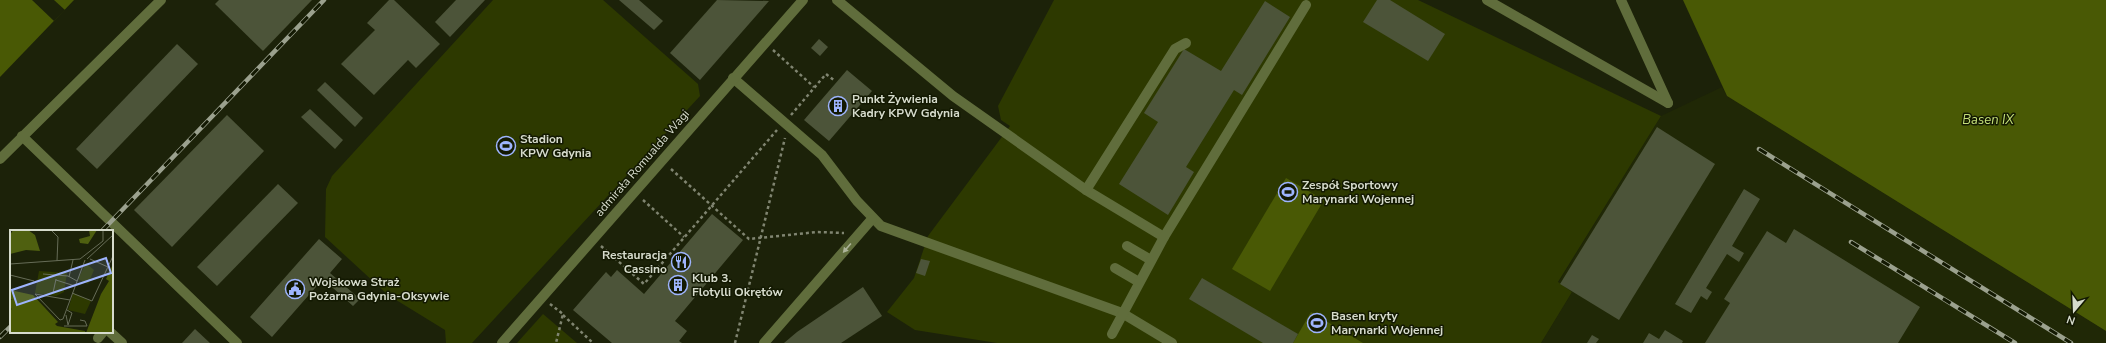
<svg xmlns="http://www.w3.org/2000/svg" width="2106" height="343" font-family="'Nunito Sans',sans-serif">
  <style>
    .built { fill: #202806 }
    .green { fill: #2d3900 }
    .water { fill: #495905 }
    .pier { fill: #1c2209 }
    .building { fill: #4c5439 }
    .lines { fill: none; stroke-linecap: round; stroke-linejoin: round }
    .path { stroke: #808571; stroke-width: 2.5; stroke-dasharray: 3 3; stroke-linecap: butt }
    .minor { stroke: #606d3c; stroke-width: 10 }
    .rail-casing { stroke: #9ba18e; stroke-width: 4.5 }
    .rail { stroke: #131902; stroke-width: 3; stroke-dasharray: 9; stroke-linecap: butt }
    .oneway { fill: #adb49a }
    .labels { text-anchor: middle; stroke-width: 3; stroke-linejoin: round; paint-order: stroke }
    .poi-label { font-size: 12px; font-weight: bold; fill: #d6dbcc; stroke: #131902; text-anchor: start }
    .street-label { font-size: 12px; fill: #d6dbcc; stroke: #131902 }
    .water-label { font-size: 13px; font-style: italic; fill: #c5e079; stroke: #131902 }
    .inset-road { fill: none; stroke: #666c57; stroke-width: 1 }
    .view { fill: #9eb4fd; fill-opacity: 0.15; stroke: #9eb4fd; stroke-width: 2 }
    .inset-edge { fill: none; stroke: #d6dbcc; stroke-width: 2 }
  </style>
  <rect width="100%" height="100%" fill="#1c2209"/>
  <path class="built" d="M1722 87 1727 96 2106 331V343H1541L1572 292 1558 283 1661 116Z"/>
  <g class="green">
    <path d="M493 0H603L698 84 700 96 472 343H446L445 330 388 295 325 237 326 189 332 176Z"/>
    <path d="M1054 0H1418L1661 116 1558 282 1572 292 1541 343H997L915 330 887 312 914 278 928 236 1010 126 1001 120 998 106Z"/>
    <path d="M543 314 577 343H517Z"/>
  </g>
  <g class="water">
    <path d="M0 0H74L0 77Z"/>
    <path d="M1683 0H2106V331L1727 96Z"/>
    <path d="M1286 178 1324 200 1270 291 1232 269Z"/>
    <path d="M1311 312 1363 343H1293Z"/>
  </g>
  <path class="pier" d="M32 0H54L65 10 54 21Z"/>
  <g class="building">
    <path d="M219 0H312L263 51 215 4Z"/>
    <path d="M389 0H394L440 44 416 68 408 60 374 95 341 64 375 30 367 23Z"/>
    <path d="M456 0H485L450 37 435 22Z"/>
    <path d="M619 0H639L663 21 654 30Z"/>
    <path d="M717 0 769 1 700 80 670 53Z"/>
    <path d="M1377 0H1390L1445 34 1428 61 1363 22Z"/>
    <path d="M1265 1 1290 17 1242 95 1234 90 1186 167 1194 172 1168 215 1119 184 1158 122 1144 113 1184 49 1221 71Z"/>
    <path d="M819 39 828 47 820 56 811 48Z"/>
    <path d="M177 44 198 64 97 169 76 149Z"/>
    <path d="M847 70 872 91 829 141 804 120Z"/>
    <path d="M325 82 363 118 355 127 317 90Z"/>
    <path d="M310 109 343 140 335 149 301 117Z"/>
    <path d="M227 115 264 151 172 247 134 210Z"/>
    <path d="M1657 127 1715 164 1619 320 1560 284Z"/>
    <path d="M278 184 298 203 217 286 197 267Z"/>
    <path d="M1744 189 1760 199 1732 246 1744 253 1739 262 1727 254 1706 288 1712 292 1707 300 1701 296 1691 313 1675 304Z"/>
    <path d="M712 214 743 240 675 321 687 331 679 341 682 343H612L573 310 606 272 611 277 617 270 644 294Z"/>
    <path d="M1794 229 1920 307 1898 343H1705L1730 303 1724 299 1767 231 1786 243Z"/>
    <path d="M319 239 342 259 330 273 360 299 353 306 323 279 272 337 250 317Z"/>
    <path d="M921 259 930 261 925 276 916 273Z"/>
    <path d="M1202 278 1298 334 1293 343H1263L1189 299Z"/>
    <path d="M863 287 882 316 841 343H784L797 332Z"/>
    <path d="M195 329 210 343H182Z"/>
    <path d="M1665 330 1683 341 1682 343H1643L1649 333 1659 339Z"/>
    <path d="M1592 335 1599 339 1596 343H1587Z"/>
  </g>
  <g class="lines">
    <g class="path">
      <path d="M773 50 814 87"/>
      <path d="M791 115 826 74 835 81"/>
      <path d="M671 169 749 239 817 232 844 233"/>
      <path d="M643 200 684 237"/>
      <path d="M601 246 644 284 777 130"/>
      <path d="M550 304 563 314 556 343"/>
      <path d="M563 315 593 343"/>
      <path d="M735 343 785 138"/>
    </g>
    <g class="minor">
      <path d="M837 0 953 96 1086 190 1164 237"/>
      <path d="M1487 0 1668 103"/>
      <path d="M1621 0 1668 103"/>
      <path d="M733 78 822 155 857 201 881 226 1122 313 1172 343"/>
      <path d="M22 136 237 343"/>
      <path d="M0 159 161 0"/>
      <path d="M1086 190 1175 49 1186 43"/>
      <path d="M1127 246 1151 260"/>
      <path d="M1115 268 1139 282"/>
      <path d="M110 332 122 343"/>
      <path d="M1112 334 1164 237 1306 5"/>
      <path d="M98 338 103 332"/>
      <path d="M502 343 803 0"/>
      <path d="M764 343 872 219"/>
    </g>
    <defs>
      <g id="rail">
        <path d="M1759 149 2071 343"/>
        <path d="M102 231 324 0"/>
        <path d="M1851 242 2015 343"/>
        <path d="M0 337 11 326"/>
      </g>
    </defs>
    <use href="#rail" class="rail-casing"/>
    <use href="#rail" class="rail"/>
  </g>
  <defs><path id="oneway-solid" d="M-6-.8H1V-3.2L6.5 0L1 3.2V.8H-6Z"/></defs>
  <use class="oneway" href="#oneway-solid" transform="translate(847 248) rotate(131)"/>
  <defs>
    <symbol id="building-ring" viewBox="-11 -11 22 22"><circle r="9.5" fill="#131902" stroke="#9eb4fd" stroke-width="1.5"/><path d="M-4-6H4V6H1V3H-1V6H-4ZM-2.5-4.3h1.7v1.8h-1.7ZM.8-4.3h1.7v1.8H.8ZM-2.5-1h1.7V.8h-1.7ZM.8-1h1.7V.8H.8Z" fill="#9eb4fd"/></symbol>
    <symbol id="stadium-ring" viewBox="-11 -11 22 22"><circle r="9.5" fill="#131902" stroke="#9eb4fd" stroke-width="1.5"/><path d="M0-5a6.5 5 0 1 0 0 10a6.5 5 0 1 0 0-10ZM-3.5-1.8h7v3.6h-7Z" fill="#9eb4fd"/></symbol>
    <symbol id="restaurant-ring" viewBox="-11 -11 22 22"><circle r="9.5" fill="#131902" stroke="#9eb4fd" stroke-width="1.5"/><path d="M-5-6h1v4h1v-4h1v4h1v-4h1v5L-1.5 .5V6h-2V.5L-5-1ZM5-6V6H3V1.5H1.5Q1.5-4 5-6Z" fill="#9eb4fd"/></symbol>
    <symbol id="civic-ring" viewBox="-11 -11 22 22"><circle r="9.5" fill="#131902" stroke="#9eb4fd" stroke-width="1.5"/><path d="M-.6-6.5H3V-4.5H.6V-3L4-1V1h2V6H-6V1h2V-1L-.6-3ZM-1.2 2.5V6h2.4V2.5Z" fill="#9eb4fd"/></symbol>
  </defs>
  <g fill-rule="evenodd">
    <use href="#building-ring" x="827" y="95" width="22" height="22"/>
    <use href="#stadium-ring" x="495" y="135" width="22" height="22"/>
    <use href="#stadium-ring" x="1277" y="181" width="22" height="22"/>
    <use href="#restaurant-ring" x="670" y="251" width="22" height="22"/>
    <use href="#building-ring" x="667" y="274" width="22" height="22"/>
    <use href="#civic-ring" x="284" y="278" width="22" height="22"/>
    <use href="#stadium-ring" x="1306" y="312" width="22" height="22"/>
  </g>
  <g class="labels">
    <g class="poi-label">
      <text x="852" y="103">Punkt Żywienia<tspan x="852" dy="14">Kadry KPW Gdynia</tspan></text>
      <text x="520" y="143">Stadion<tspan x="520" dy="14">KPW Gdynia</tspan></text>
      <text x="1302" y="189">Zespół Sportowy<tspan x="1302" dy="14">Marynarki Wojennej</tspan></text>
      <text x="667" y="259" text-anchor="end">Restauracja<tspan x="667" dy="14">Cassino</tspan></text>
      <text x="692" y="282">Klub 3.<tspan x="692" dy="14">Flotylli Okrętów</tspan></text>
      <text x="309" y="286">Wojskowa Straż<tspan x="309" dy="14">Pożarna Gdynia-Oksywie</tspan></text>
      <text x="1331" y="320">Basen kryty<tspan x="1331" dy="14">Marynarki Wojennej</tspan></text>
    </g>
    <g class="street-label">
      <text transform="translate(642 163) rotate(-49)" y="4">admirała Romualda Wagi</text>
    </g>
    <g class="water-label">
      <text x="1988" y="124">Basen IX</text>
    </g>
  </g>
  <g transform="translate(10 230)">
    <rect width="103" height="103" fill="#1c2209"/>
    <path d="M76 33 84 40 78 54 68 49ZM29 41 57 43 54 62 46 66 25 63ZM63 63 81 71 75 84 58 80Z" fill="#2d3900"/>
    <path d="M3 0H18L25 5 30 21 16 20 0 24V5ZM79 0H87L78 14 70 13 69 9 80 6Z" fill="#4f6010"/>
    <path d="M103 34V103H76L91 64 99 51 96 49ZM0 60 23 65 48 92 45 94 47 96 75 101V103H0V80L2 79 0 78V70H3L0 69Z" fill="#495905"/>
    <path class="inset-road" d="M41 0 48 7 47 31M77 29 103 5M80 29 98 37M0 34 70 29 93 11V0M33 44 58 46 67 51M0 45 24 51M59 47 63 30M46 50 65 56M43 63 46 49M62 63 82 71 103 26M25 64 50 90 53 89 75 30M25 64 60 70M56 85 58 95 62 83 57 80M54 96H77L75 91 70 90"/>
    <path class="view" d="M96 28 101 43 7 75 2 60Z"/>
    <rect width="103" height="103" class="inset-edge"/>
  </g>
  <g transform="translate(2074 311) rotate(199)" stroke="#131902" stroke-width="3" paint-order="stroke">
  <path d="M0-3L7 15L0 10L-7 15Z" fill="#d6dbcc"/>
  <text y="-6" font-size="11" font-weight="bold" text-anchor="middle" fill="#d6dbcc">N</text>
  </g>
</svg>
